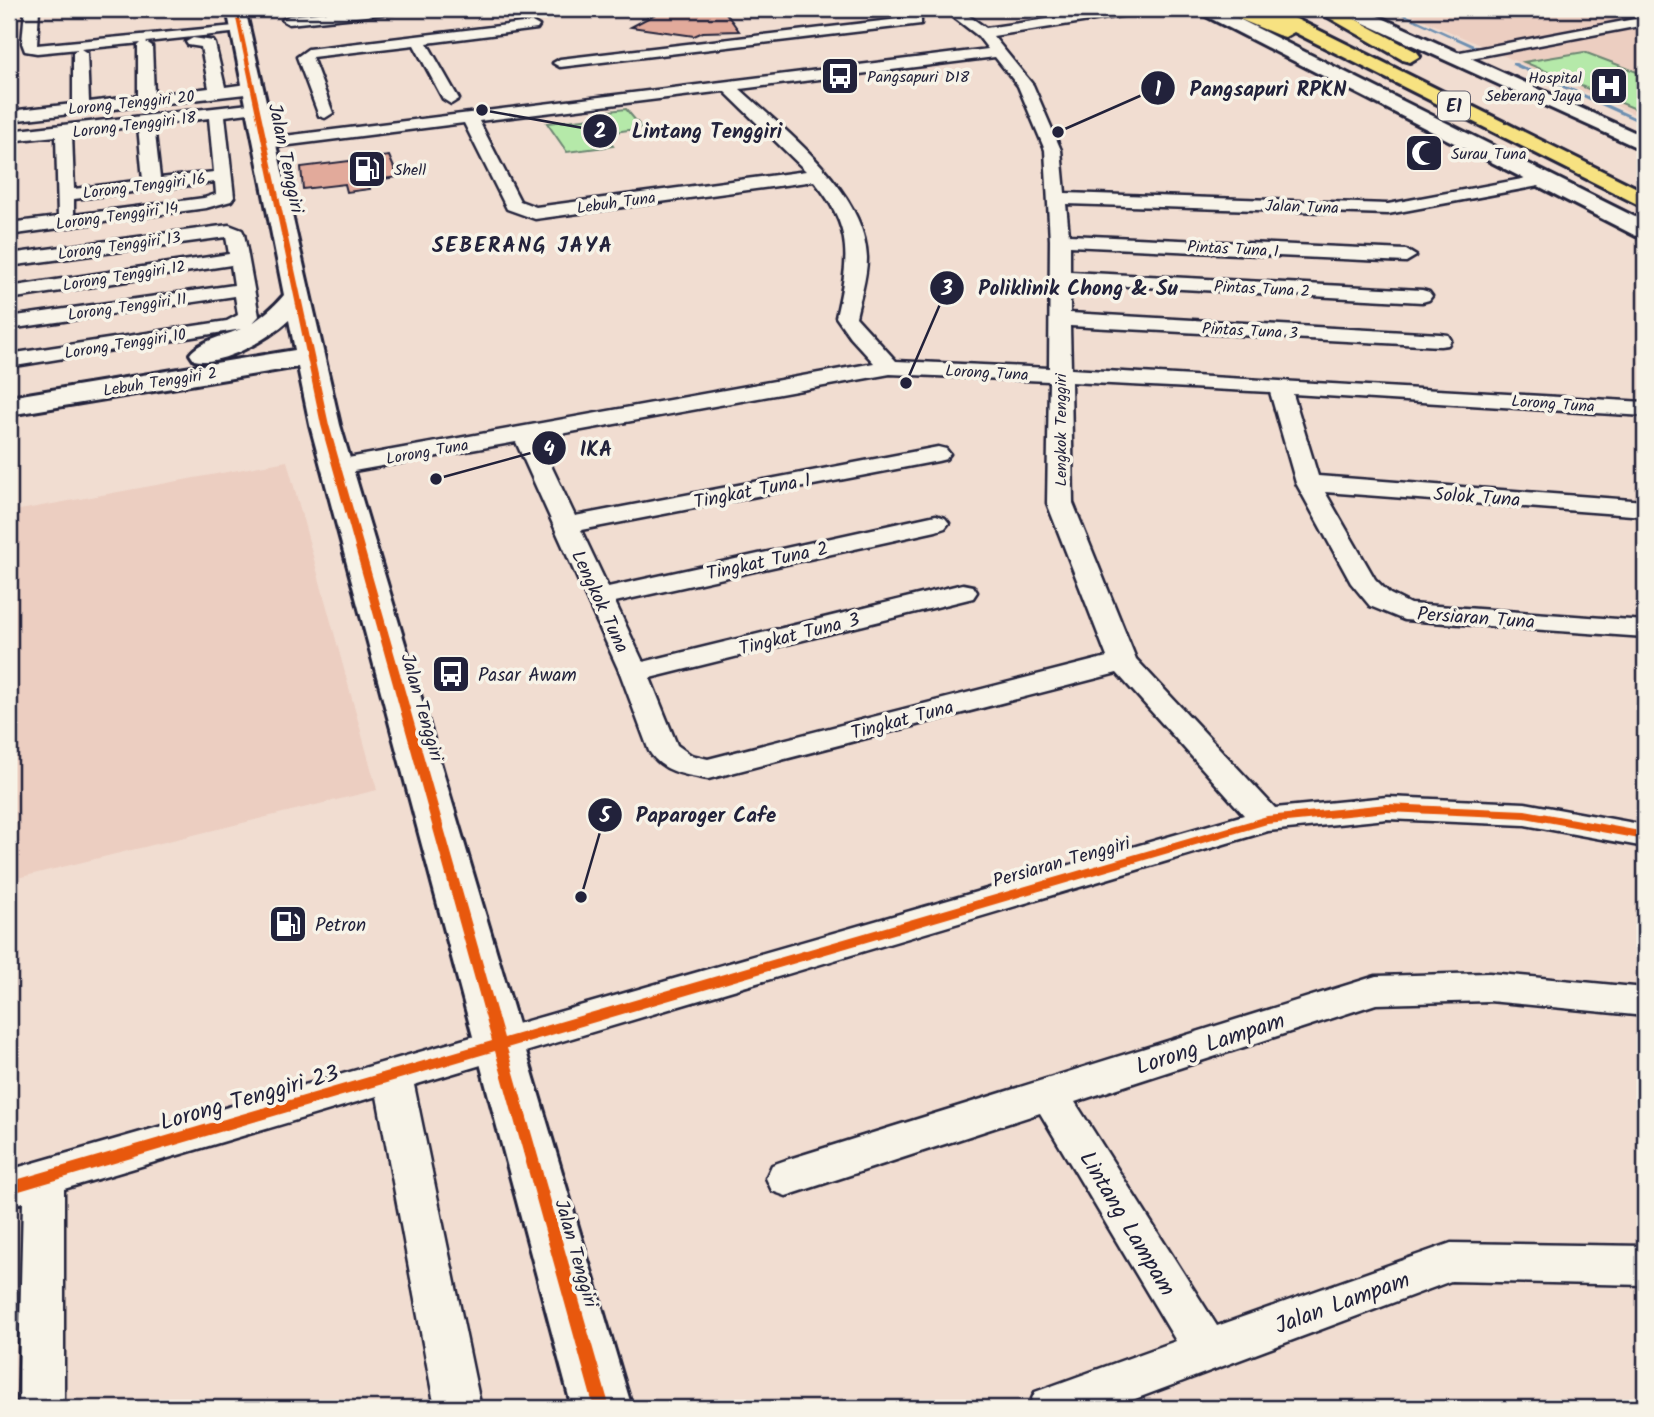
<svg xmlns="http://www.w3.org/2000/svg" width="1654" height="1417" font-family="Kalam,sans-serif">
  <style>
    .built { fill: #eccec1 }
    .green { fill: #b5e9a9; stroke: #6c8672; stroke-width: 2 }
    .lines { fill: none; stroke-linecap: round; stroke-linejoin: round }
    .stream { fill: #6d8fb1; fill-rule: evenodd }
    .building { fill: #e2aa9b; stroke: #22223b; stroke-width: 2 }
    .minor-casing { stroke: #22223b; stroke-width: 5 }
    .tertiary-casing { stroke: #22223b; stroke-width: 6 }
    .secondary-casing { stroke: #22223b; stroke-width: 6 }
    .motorway-casing { stroke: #22223b; stroke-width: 6 }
    .minor { fill: #f7f3e8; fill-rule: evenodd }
    .tertiary { fill: #f7f3e8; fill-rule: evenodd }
    .secondary { fill: #f7f3e8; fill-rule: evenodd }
    .motorway { fill: #f7e281; fill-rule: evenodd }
    .cycleway-casing { stroke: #f7f3e8; stroke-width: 5 }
    .cycleway { fill: #e8590c; fill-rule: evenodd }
    .labels { text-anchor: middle; stroke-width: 7; stroke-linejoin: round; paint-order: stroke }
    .far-poi-label { font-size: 16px; fill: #22223b; stroke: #f7f3e8; text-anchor: start }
    .far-street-label { font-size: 16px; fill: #22223b; stroke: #f7f3e8 }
    .shield { fill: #f7f3e8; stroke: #62616f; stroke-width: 2 }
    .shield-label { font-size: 18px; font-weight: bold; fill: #22223b }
    .street-label { font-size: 19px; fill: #22223b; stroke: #f7f3e8 }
    .poi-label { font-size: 19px; fill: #22223b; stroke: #f7f3e8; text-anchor: start }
    .far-district-label { font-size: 21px; font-weight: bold; letter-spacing: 2px; fill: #22223b; stroke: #f7f3e8 }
    .near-street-label { font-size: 23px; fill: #22223b; stroke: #f7f3e8 }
    .leader { fill: none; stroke: #22223b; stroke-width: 2.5 }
    .callout-dot { fill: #22223b; stroke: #f7f3e8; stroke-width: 2.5 }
    .mark-label { font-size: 21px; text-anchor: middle; font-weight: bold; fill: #fff }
    .callout-label { font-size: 21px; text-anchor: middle; font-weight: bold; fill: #22223b; stroke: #f7f3e8; stroke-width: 7; stroke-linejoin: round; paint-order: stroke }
  </style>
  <rect width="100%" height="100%" fill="#f1ddd1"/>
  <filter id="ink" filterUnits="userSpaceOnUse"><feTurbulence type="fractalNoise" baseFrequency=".0143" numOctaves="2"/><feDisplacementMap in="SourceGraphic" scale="14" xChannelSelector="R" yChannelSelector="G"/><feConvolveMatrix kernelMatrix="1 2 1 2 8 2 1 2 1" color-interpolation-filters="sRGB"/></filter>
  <g filter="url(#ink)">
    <g class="built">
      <path d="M1399 9H1645V119L1500 54Z"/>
      <path d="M287 461 377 790 9 880V512Z"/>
    </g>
    <g class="green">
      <path d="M1584 52 1645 75V113L1524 62Z"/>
      <path d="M626 109 642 128 615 132 599 112Z"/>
      <path d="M592 118 613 146 567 152 547 123Z"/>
    </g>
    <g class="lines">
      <g class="stream">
        <path d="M1389 9H1394L1478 47 1474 48Z"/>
        <path d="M1512 63H1516L1645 122V125L1512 65Z"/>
      </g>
    </g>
    <g class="building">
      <path d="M665 9H723L739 31 703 32 694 36 631 27Z"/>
      <path d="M389 156 398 177 368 181 370 189 347 192 345 184 303 189 301 167Z"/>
    </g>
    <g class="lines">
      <defs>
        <g id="minor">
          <path d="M25 9H39L37 45 245 25 247 28 240 32 146 42 152 46 154 95 209 88 201 47 188 45 186 42 193 38 213 41 215 44 225 87 254 83 262 88 254 93 9 121V111L73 104V53L78 49 37 53 25 51 22 43ZM141 43 138 46V96L89 102 87 53 81 49Z"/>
          <path d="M357 9H401L394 13 289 24 282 20 289 16Z"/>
          <path d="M943 9H959L986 28 1115 9H1147L1140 13 993 36 1033 85 1061 150 1065 193 1388 204 1544 175 1550 176 1553 180 1544 185 1388 214 1066 204 1069 235 1406 250 1416 256 1406 262 1070 246V272L1422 290 1429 292 1432 296 1429 300 1422 302 1070 283V313L1440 334 1448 335 1451 340 1448 345 1440 346 1070 326 1071 369 1645 402V416L1293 394 1318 476 1645 501V516L1325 492 1375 579 1390 594 1410 604 1645 621V637L1404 620 1370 606 1351 583 1296 483 1270 392 1071 382 1073 503 1136 659 1275 808 1387 797 1525 803 1645 825V847L1525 825 1387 819 1268 831 414 1085 481 1408H435L377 1096 64 1189V1408H18L23 1202 9 1206V1170L1244 815 1117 673 708 779C685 775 662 772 649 751L620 673 516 442 337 474 328 472 325 467 328 462 337 460 874 363 850 337 836 317C849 260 854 229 814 181L535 219 507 209 464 123 266 148 260 147 258 143 260 139 988 49 978 36ZM995 57 1018 86 1045 150 1050 240 1049 368 896 361 856 317C860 298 867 278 867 258 865 190 785 131 740 89ZM724 91 806 171 536 207 520 201 479 121ZM890 374 1049 381 1047 503 1107 657 708 759 691 755 677 745 650 678 973 598 977 592 973 586 963 584 643 662 615 602 936 531 945 528 949 523 945 518 936 515 608 587 581 530 938 461 946 459 950 454 946 449 938 447 575 516 538 438Z"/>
          <path d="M916 17 921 18V24L560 67 553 63 560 59Z"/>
          <path d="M1645 17V25L1455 61 1448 57 1455 53Z"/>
          <path d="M532 22 539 26 537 29 427 43 459 99 451 104 443 99 414 45 312 57 333 113 325 118 319 116 297 57 308 49Z"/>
          <path d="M258 103 266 108 264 111 225 116 234 197 231 201 206 208 9 235V223L58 217 56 136 9 141V131ZM209 118 214 172 160 178 154 125ZM138 126 143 180 74 189 72 134ZM215 182 216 194 204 198 74 215V199Z"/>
          <path d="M229 225 242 230 244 234 259 316 248 328 9 367V354L227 321 238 315 235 296 9 329V317L234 285 231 265 9 299V287L229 254 226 237 9 266V254Z"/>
          <path d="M1489 973 1645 988V1016L1489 1001 1376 1004 1075 1102 1217 1326 1451 1243 1645 1246V1285L1451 1281 1111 1408H1028L1035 1392 1176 1341 1040 1113 786 1196 772 1191 766 1178 772 1165 786 1160 1376 976Z"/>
        </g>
        <path id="tertiary" d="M227 9H245L340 425 632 1408H572L310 425 298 367 9 415V397L295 350 289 320C269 338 221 367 194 360L190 354C200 340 229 335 245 327 260 319 273 308 284 295Z"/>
        <g id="secondary">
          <path d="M1197 9H1219L1645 222V238L1636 236 1200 13Z"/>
          <path d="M1339 9H1362L1645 137V151L1342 13Z"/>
        </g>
        <g id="motorway">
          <path d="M1222 9H1246L1259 14 1254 9H1276L1645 192V208L1294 32 1285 37 1278 35 1225 13Z"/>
          <path d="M1314 9H1336L1417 52 1420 56 1410 62 1403 60Z"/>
        </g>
      </defs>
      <use href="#minor" class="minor-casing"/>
      <use href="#tertiary" class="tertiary-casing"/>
      <use href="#secondary" class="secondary-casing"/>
      <use href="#motorway" class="motorway-casing"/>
      <use href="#minor" class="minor"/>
      <use href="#tertiary" class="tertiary"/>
      <use href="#secondary" class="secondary"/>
      <use href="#motorway" class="motorway"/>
      <defs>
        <path id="cycleway" d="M234 9H238L329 425 504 1038 1267 816 1387 804 1525 810 1645 832V840L1525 818 1387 812 1267 824 507 1048 610 1408H594L495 1051 9 1194V1182L492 1041 321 425Z"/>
      </defs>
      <use href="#cycleway" class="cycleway-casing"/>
      <use href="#cycleway" class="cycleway"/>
    </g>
  </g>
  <defs>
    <symbol id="bus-square" viewBox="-11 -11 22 22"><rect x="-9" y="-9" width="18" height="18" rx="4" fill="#22223b" stroke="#f7f3e8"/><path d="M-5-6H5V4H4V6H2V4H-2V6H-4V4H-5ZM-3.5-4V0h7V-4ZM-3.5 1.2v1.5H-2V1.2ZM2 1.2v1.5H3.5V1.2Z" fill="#fff"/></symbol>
    <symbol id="hospital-square" viewBox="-11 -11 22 22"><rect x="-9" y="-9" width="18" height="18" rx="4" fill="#22223b" stroke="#f7f3e8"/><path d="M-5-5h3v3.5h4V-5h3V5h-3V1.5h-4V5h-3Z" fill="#fff"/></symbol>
    <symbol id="mosque-square" viewBox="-11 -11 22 22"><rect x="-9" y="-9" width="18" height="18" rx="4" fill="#22223b" stroke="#f7f3e8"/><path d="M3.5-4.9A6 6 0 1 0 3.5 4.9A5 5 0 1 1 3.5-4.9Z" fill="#fff"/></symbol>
    <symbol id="fuel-square" viewBox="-11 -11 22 22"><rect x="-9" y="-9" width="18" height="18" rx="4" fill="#22223b" stroke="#f7f3e8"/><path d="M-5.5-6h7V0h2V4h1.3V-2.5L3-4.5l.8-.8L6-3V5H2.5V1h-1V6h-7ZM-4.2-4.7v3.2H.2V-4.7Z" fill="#fff"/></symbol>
  </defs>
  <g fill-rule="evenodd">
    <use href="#bus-square" x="818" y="54" width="44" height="44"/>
    <use href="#hospital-square" x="1587" y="64" width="44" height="44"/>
    <use href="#mosque-square" x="1402" y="131" width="44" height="44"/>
    <use href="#fuel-square" x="345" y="147" width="44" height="44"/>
    <use href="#bus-square" x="429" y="652" width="44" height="44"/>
    <use href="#fuel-square" x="266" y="902" width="44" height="44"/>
  </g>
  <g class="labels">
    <g class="far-poi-label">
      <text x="867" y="82">Pangsapuri D18</text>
      <text x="1582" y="83" text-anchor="end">Hospital<tspan x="1582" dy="18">Seberang Jaya</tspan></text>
      <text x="1451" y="159">Surau Tuna</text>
      <text x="394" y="175">Shell</text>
    </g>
    <g class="far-street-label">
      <text transform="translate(131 102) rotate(-6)" y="6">Lorong Tenggiri 20</text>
      <text transform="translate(134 124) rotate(-7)" y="6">Lorong Tenggiri 18</text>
      <text transform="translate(144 185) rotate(-7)" y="6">Lorong Tenggiri 16</text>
      <text transform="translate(616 202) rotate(-8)" y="6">Lebuh Tuna</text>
      <text transform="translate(1302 206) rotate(2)" y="6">Jalan Tuna</text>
      <text transform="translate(117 215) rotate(-8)" y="6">Lorong Tenggiri 14</text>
      <text transform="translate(119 245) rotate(-8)" y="6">Lorong Tenggiri 13</text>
      <text transform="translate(1233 248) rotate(3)" y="6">Pintas Tuna 1</text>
      <text transform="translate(124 275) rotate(-9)" y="6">Lorong Tenggiri 12</text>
      <text transform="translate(1262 288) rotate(3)" y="6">Pintas Tuna 2</text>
      <text transform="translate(127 306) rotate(-8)" y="6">Lorong Tenggiri 11</text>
      <text transform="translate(1250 330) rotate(3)" y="6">Pintas Tuna 3</text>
      <text transform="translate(125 343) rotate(-9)" y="6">Lorong Tenggiri 10</text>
      <text transform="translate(987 372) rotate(3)" y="6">Lorong Tuna</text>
      <text transform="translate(160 381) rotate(-9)" y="6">Lebuh Tenggiri 2</text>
      <text transform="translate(1553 403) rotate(4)" y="6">Lorong Tuna</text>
      <text transform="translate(1060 430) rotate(-90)" y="6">Lengkok Tenggiri</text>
      <text transform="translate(427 451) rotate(-10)" y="6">Lorong Tuna</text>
    </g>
    <rect class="shield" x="1438" y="91.5" width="32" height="29" rx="5"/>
    <g class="shield-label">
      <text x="1454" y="112">E1</text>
    </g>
    <g class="street-label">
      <text transform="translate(287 158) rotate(78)" y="7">Jalan Tenggiri</text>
      <text transform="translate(752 490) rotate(-11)" y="7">Tingkat Tuna 1</text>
      <text transform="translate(1477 496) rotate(4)" y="7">Solok Tuna</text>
      <text transform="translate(767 560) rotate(-12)" y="7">Tingkat Tuna 2</text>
      <text transform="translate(601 601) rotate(65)" y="7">Lengkok Tuna</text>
      <text transform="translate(1476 617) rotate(4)" y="7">Persiaran Tuna</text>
      <text transform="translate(799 633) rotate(-14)" y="7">Tingkat Tuna 3</text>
      <text transform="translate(423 707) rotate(74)" y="7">Jalan Tenggiri</text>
      <text transform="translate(902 719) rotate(-15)" y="7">Tingkat Tuna</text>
      <text transform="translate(1061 861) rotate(-16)" y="7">Persiaran Tenggiri</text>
      <text transform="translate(577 1253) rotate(74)" y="7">Jalan Tenggiri</text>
    </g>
    <g class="poi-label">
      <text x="478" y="681">Pasar Awam</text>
      <text x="315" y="931">Petron</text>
    </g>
    <g class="far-district-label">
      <text x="523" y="252">SEBERANG JAYA</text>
    </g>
    <g class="near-street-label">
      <text transform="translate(1210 1043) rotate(-18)" y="8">Lorong Lampam</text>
      <text transform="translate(249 1097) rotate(-16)" y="8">Lorong Tenggiri 23</text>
      <text transform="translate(1128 1223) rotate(59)" y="8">Lintang Lampam</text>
      <text transform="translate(1342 1302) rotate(-20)" y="8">Jalan Lampam</text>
    </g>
  </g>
  <path class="leader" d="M1058 132L1158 88M482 110L600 131M906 383L947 288M436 479L549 448M581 897L605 815"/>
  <g class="callout-dot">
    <circle cx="1058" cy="132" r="7"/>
    <circle cx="482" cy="110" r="7"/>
    <circle cx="906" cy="383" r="7"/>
    <circle cx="436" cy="479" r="7"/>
    <circle cx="581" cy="897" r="7"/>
    <circle cx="1158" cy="88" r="18"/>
    <circle cx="600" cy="131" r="18"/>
    <circle cx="947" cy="288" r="18"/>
    <circle cx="549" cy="448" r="18"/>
    <circle cx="605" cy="815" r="18"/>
  </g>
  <g class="mark-label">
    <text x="1158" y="96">1</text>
    <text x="600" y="138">2</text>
    <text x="947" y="295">3</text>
    <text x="549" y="456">4</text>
    <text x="605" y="822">5</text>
  </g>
  <g class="callout-label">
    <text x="1268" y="96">Pangsapuri RPKN</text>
    <text x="707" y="138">Lintang Tenggiri</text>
    <text x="1078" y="295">Poliklinik Chong &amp; Su</text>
    <text x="596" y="456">IKA</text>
    <text x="706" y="822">Paparoger Cafe</text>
  </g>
  <rect width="1654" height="1417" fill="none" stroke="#f7f3e8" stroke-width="35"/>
  <rect x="18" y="18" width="1619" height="1382" fill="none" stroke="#22223b" stroke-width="2.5" filter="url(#ink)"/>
</svg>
